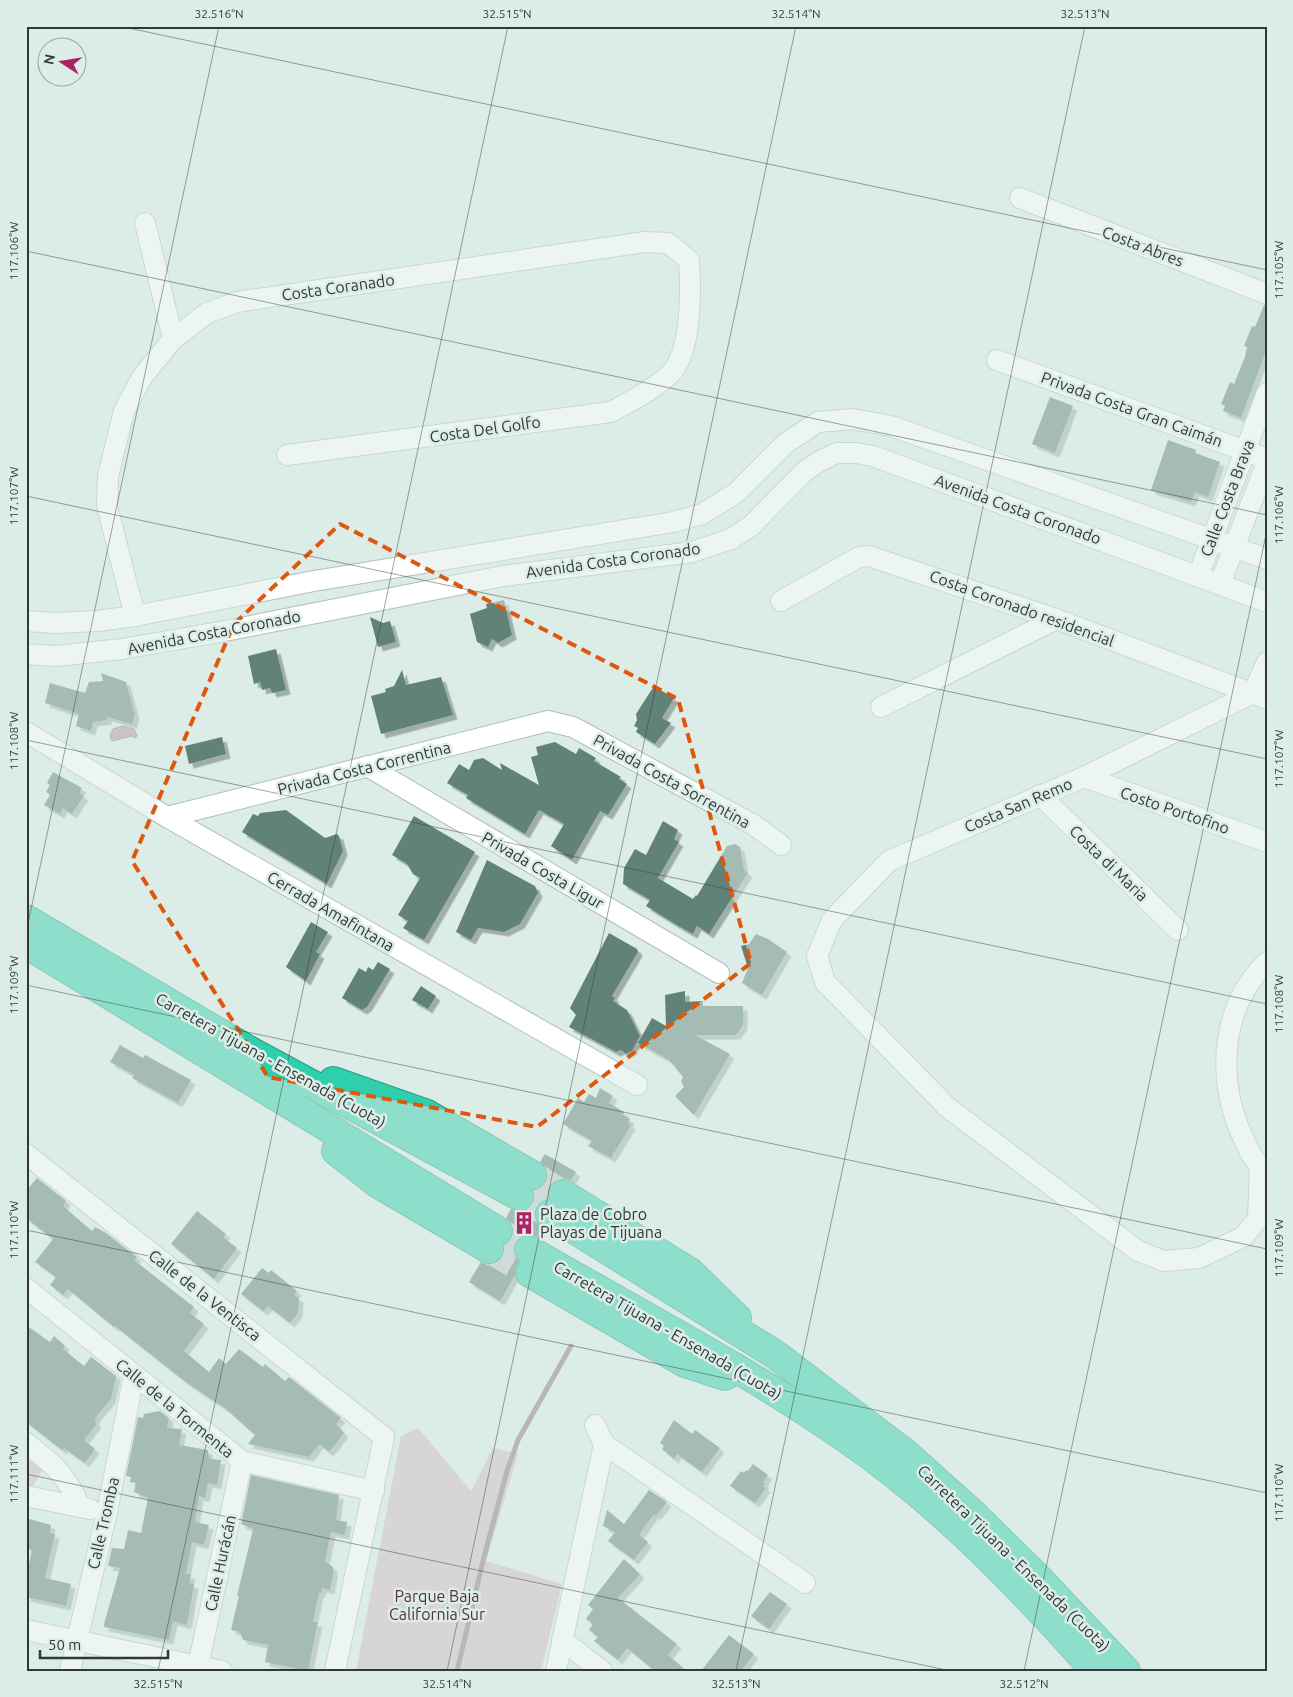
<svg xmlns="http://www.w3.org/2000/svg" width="1293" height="1697" font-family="Ubuntu,sans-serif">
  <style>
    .green { fill: #d0bac1 }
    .water { fill: #b3929c; stroke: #8c777d }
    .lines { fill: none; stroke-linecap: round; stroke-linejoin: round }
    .stream { stroke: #8c777d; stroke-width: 5 }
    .building { fill: #608278; filter: url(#shadow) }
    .highway-tunnel { stroke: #bac8c3; stroke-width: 28; stroke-dasharray: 28 14; stroke-linecap: butt }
    .minor-casing { stroke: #b0bfba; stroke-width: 22 }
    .highway-casing { stroke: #2f9a83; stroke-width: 30 }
    .minor { stroke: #fff; stroke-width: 20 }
    .highway { stroke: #2ecfac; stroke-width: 28 }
    .marked { fill: none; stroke: #df570e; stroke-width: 4; stroke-dasharray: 10 6; stroke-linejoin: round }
    .ticks { fill: none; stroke: #323836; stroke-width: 1; stroke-opacity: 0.45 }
    .labels { text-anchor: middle; stroke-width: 5; stroke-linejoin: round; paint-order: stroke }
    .street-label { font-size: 16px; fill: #323836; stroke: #dcece6 }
    .poi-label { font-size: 16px; fill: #323836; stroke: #dcece6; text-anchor: start }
    .park-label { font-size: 16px; fill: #5e2e40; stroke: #dcece6 }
    .neatline { fill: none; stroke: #323836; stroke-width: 2 }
    .ticks-label { font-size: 12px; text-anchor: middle; fill: #323836 }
  </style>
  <defs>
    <filter id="shadow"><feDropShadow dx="4.5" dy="4.5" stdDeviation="0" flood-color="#0004"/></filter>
  </defs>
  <rect width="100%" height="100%" fill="#dcece6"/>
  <g class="green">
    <path d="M418 1428 471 1491 493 1448 518 1454 486 1561 562 1584 541 1671H356L401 1436Z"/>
    <path d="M26 1454 44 1468 33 1486 26 1485Z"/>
  </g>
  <path class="water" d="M123 726 134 729 137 736 135 738 132 736 112 741 110 736 113 729Z"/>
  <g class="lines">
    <path class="stream" d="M457 1671 484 1557 507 1471 518 1440 571 1346"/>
  </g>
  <g class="building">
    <path d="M1264 305 1267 306V348L1241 418 1223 411 1225 406 1221 404 1230 382 1234 384 1245 357 1247 347 1244 346 1252 326 1255 327Z"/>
    <path d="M1050 397 1073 406 1055 453 1032 444Z"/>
    <path d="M1168 440 1196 450 1195 453 1220 462 1208 497 1195 492 1191 502 1151 490Z"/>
    <path d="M504 600 512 635 498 643 492 639 488 647 477 642 470 614 487 608 486 604Z"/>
    <path d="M370 617 383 623 390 621 396 642 378 647Z"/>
    <path d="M276 649 286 690 272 693 270 688 262 690 260 682 254 684 248 656Z"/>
    <path d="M402 670 406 685 441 677 453 715 381 734 371 696 386 692 385 689 394 686Z"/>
    <path d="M101 673 126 682 135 715 132 724 107 717V720L93 722 91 731 76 726 79 714 45 703 50 683 85 693 89 682 103 681Z"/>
    <path d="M654 686 674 698 662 718 671 723 655 744 636 732 638 728 634 726 637 720 636 714Z"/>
    <path d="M222 737 226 754 189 764 185 746Z"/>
    <path d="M555 742 576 754 579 748 596 758 594 761 621 777 619 779 627 784 608 815 600 811 572 860 551 846 564 824 539 810 525 834 466 798 468 795 447 783 459 764 469 770 474 760 483 758 502 770 500 763 539 785 531 757 538 755 536 747Z"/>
    <path d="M53 772 82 788 79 793 84 796 72 814 63 808 60 814 44 805 50 795 46 792 50 785 47 783Z"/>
    <path d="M286 810 325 838 337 834 339 836 343 851 327 884 242 832 253 814 258 816 260 813Z"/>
    <path d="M414 816 475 852 424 940 403 928 408 921 398 915 420 878 413 874 407 864 392 855Z"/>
    <path d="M663 821 678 830 674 839 679 842 658 878 693 899 696 895 697 896 727 846 735 844 740 847 744 870 748 873 709 934 697 926 693 934 680 927 646 906 650 900 623 884 624 868 635 849 646 855Z"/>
    <path d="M487 860 535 886 538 893 520 924 504 932 478 928 471 940 456 932Z"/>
    <path d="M311 922 328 932 316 952 320 954 306 981 286 967Z"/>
    <path d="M609 933 637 949 638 952 612 996 615 998 613 1001 627 1010 640 1036 632 1051 626 1054 621 1050 616 1052 569 1027 576 1015 570 1008Z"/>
    <path d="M756 934 768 939 787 952 762 995 742 983 748 968 741 946 749 944Z"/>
    <path d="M378 962 390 969 367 1007 362 1010 342 998 359 968 366 972 368 967 373 970Z"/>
    <path d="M421 986 436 996 428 1009 412 1000Z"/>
    <path d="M685 991V1002L703 1001V1006H743V1025L736 1035H695L730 1054 694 1115 675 1096 684 1087 681 1081 683 1077 669 1060 638 1043 652 1018 666 1026 665 995Z"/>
    <path d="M120 1045 143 1058 145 1055 191 1080 178 1103 132 1078 134 1075 110 1062Z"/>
    <path d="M600 1088 613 1096 609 1103 624 1112 623 1115 630 1119 628 1123 631 1125 611 1158 588 1146 592 1141 563 1124 578 1098 584 1102 589 1094 596 1098Z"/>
    <path d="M545 1154 576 1172 571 1180 563 1178 555 1181 549 1186V1199L542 1200 537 1206 534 1213 536 1221 542 1228 537 1237 529 1234 522 1236 515 1243 513 1251 520 1262 516 1266 515 1275 500 1301 469 1282 481 1262 488 1265 496 1263 503 1256 504 1245 511 1240 514 1232 512 1224 506 1218 511 1209 519 1212 528 1209 533 1203V1190L540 1188 546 1182 548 1176 546 1168 540 1162Z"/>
    <path d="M37 1178 66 1201 63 1206 92 1231 95 1227 106 1233 137 1257 134 1260 194 1307 190 1313 204 1324 184 1351 209 1372 219 1358 226 1364 239 1349 263 1367 265 1364 285 1381 289 1377 341 1418 336 1424 344 1433 334 1446 329 1452 319 1444 309 1457 248 1444 255 1435 226 1409 187 1383 115 1326 114 1327 68 1289 63 1295 50 1285 56 1277 35 1262 53 1239 26 1218V1191Z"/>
    <path d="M197 1211 226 1234 223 1237 237 1248 214 1279 171 1244Z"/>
    <path d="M262 1268 269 1273 271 1270 297 1291 294 1295 299 1298 298 1313 290 1323 268 1306 263 1311 241 1294Z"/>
    <path d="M26 1325 50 1342 54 1336 65 1346 63 1349 84 1366 91 1357 116 1376 111 1399 95 1418 96 1425 84 1440 95 1449 85 1463 64 1448 62 1450 26 1422Z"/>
    <path d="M160 1411 169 1418 167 1428 182 1429 179 1445 208 1450 209 1457 211 1459 221 1460 217 1485 208 1483 205 1498 199 1496 195 1522 209 1525 204 1545 192 1542 186 1574H191L189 1583 194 1584 188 1620 186 1625 173 1621 169 1640 104 1627V1624L120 1568 108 1566 112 1548 124 1549 128 1530 141 1533 148 1498 134 1492 136 1483 130 1482 131 1477 126 1476 138 1417 143 1418 144 1414Z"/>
    <path d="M674 1420 692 1434 695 1430 720 1448 702 1472 677 1454 674 1459 662 1449 664 1446 660 1443Z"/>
    <path d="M753 1464 768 1475 763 1482 765 1483 763 1486 766 1488 755 1503 730 1486 741 1471 744 1473 746 1470 748 1471Z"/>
    <path d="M251 1475 339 1495 336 1520 347 1522 345 1535 331 1532 325 1561 333 1567V1575L330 1590 322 1588 321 1593H319L313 1622H318L308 1671 265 1662 268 1645 243 1640 240 1632 231 1630 239 1596H237L253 1529 241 1524Z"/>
    <path d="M649 1490 667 1502 656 1516 654 1514 639 1535 648 1542 634 1560 608 1541 615 1532 603 1526 607 1510 624 1524Z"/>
    <path d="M26 1518 51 1525 50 1533 55 1534 45 1578 71 1584 66 1606 26 1597V1578L32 1550 26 1549Z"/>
    <path d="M624 1559 640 1574 618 1598 677 1644 668 1655 687 1671H655L627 1648 618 1660 594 1641 598 1637 589 1630 593 1624 586 1619 593 1609 588 1605Z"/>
    <path d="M770 1592 787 1604 769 1629 751 1616Z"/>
    <path d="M729 1635 754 1654 741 1671H701Z"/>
  </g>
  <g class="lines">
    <g class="highway-tunnel">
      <path d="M532 1175 563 1194"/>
      <path d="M519 1196 550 1214"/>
      <path d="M498 1231 529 1250"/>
      <path d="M489 1249 520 1267"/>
    </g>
    <defs>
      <g id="minor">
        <path d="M1020 198 1267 294"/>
        <path d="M145 223 173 339"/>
        <path d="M997 360 1267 459"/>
        <path d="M1198 576 1267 393"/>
        <path d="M1220 584 1267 462"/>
        <path d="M781 601 859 557 869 556 1056 619 1267 699"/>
        <path d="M135 616 107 506 108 476 124 411 142 377 173 339 207 313 237 302 645 242 668 243 689 260C691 289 692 353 670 374 653 390 631 401 611 412L287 455"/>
        <path d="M26 621 55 623 97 621 135 616 314 581 673 522 702 514 736 493 786 443 818 422 853 419 891 426 1267 559"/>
        <path d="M26 654 56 656 122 649 225 631 503 576 692 552 731 539 751 526 805 471 820 461 837 453H856L873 456 1267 602"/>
        <path d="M881 707 1056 619"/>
        <path d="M26 732 167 817 637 1085"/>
        <path d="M367 766 719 973"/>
        <path d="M1084 777 1267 842"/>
        <path d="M1040 795 1178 930"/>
        <path d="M167 817 548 721 573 727 754 825 781 845"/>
        <path d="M1267 962C1223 1004 1217 1071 1238 1126 1246 1145 1252 1160 1267 1175"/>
        <path d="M26 1154 384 1437 335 1671"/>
        <path d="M1260 1168 1258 1219 1243 1237 1199 1258 1164 1261 1138 1251 947 1107 825 982 817 956 832 920 889 861 1084 777 1253 693 1267 662"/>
        <path d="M26 1288 242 1461 374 1491"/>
        <path d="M26 1443C53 1464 67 1475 80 1507"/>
        <path d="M604 1444 805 1583"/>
        <path d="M26 1496 90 1509"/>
        <path d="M26 1630 222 1671"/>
        <path d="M562 1640 602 1671"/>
        <path d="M198 1666 242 1461"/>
        <path d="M70 1671 107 1512 134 1375"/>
        <path d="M556 1671 604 1444 595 1425"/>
      </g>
      <g id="highway">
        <path d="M26 919 252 1052 519 1196"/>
        <path d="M26 944 498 1231"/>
        <path d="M333 1081 427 1114 532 1175"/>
        <path d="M336 1151 377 1183 489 1249"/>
        <path d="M563 1194 690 1272 737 1318"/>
        <path d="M550 1214 776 1355 906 1454 973 1514 1040 1580 1126 1671"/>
        <path d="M529 1250C636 1312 746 1369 847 1439 940 1503 1021 1587 1095 1671"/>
        <path d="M530 1273 685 1363 725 1376"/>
      </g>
    </defs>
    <use href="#minor" class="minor-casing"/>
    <use href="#highway" class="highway-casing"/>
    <use href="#minor" class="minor"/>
    <use href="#highway" class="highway"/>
  </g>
  <path d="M0 0H1293V1697H0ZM340 524 678 699 751 963 537 1127 268 1077 132 861 234 624Z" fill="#dcece6" fill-opacity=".55" fill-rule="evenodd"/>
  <path class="marked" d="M340 524 678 699 751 963 537 1127 268 1077 132 861 234 624Z"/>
  <path class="ticks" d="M119 26 1267 270M26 251 1267 515M26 496 1267 759M26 740 1267 1004M26 933 219 26M26 985 1267 1249M26 1230 1267 1493M26 1474 951 1671M158 1671 508 26M447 1671 796 26M736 1671 1085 26M1024 1671 1267 530"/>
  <defs>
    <symbol id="building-bare" viewBox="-9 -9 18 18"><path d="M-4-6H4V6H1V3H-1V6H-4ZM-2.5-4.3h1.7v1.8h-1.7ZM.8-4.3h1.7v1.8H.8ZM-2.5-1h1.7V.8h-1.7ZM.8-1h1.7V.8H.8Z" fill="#ac2263" stroke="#dcece6" stroke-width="2.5" paint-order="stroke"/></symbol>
  </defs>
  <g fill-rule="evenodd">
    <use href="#building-bare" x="508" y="1207" width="32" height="32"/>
  </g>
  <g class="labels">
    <g class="street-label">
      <text transform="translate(1143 246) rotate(21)" y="6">Costa Abres</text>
      <text transform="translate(338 287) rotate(-8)" y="6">Costa Coranado</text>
      <text transform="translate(1132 409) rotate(20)" y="6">Privada Costa Gran Caimán</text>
      <text transform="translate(485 429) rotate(-8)" y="6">Costa Del Golfo</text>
      <text transform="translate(1227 498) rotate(-69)" y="6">Calle Costa Brava</text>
      <text transform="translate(1018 509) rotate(20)" y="6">Avenida Costa Coronado</text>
      <text transform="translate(613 560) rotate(-8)" y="6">Avenida Costa Coronado</text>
      <text transform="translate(1022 608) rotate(20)" y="6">Costa Coronado residencial</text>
      <text transform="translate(214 632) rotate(-11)" y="6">Avenida Costa Coronado</text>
      <text transform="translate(364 768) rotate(-14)" y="6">Privada Costa Correntina</text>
      <text transform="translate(672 781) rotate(29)" y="6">Privada Costa Sorrentina</text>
      <text transform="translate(1018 805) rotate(-23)" y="6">Costa San Remo</text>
      <text transform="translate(1175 810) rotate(19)" y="6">Costo Portofino</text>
      <text transform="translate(1109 863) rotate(44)" y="6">Costa di Maria</text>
      <text transform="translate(543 870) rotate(30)" y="6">Privada Costa Ligur</text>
      <text transform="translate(331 911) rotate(30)" y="6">Cerrada Amafintana</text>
      <text transform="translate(271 1060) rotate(29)" y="6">Carretera Tijuana - Ensenada (Cuota)</text>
      <text transform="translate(205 1295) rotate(38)" y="6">Calle de la Ventisca</text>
      <text transform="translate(668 1330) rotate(30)" y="6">Carretera Tijuana - Ensenada (Cuota)</text>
      <text transform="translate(175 1408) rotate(39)" y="6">Calle de la Tormenta</text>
      <text transform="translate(103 1523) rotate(-77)" y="6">Calle Tromba</text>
      <text transform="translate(1014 1558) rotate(44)" y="6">Carretera Tijuana - Ensenada (Cuota)</text>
      <text transform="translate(220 1563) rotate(-78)" y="6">Calle Hurácán</text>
    </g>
    <g class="poi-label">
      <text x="540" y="1220">Plaza de Cobro<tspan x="540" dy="18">Playas de Tijuana</tspan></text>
    </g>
    <g class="park-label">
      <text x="437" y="1602">Parque Baja<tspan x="437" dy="18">California Sur</tspan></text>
    </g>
  </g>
  <rect width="1293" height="1697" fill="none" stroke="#dcece6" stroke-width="55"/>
  <g transform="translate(62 62) rotate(282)"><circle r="24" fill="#dcece6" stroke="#98a4a0"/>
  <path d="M0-4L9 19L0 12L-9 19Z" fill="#ac2263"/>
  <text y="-8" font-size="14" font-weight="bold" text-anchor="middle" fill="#323836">N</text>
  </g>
  <path d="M40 1650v8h128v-8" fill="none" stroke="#323836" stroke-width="2.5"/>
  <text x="48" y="1650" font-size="15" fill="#323836" stroke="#dcece6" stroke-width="4" paint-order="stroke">50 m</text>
  <rect x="28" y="28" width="1238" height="1642" class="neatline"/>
  <g class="ticks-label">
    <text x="219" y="18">32.516°N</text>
    <text x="507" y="18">32.515°N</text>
    <text x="796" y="18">32.514°N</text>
    <text x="1085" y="18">32.513°N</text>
    <text transform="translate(14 251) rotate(-90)" y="4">117.106°W</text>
    <text transform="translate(1279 270) rotate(-90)" y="4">117.105°W</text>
    <text transform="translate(14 496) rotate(-90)" y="4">117.107°W</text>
    <text transform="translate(1279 515) rotate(-90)" y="4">117.106°W</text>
    <text transform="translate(14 741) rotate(-90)" y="4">117.108°W</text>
    <text transform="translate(1279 759) rotate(-90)" y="4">117.107°W</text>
    <text transform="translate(14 985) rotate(-90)" y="4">117.109°W</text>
    <text transform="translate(1279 1004) rotate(-90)" y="4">117.108°W</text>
    <text transform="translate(14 1230) rotate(-90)" y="4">117.110°W</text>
    <text transform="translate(1279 1248) rotate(-90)" y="4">117.109°W</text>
    <text transform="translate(14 1474) rotate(-90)" y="4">117.111°W</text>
    <text transform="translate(1279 1493) rotate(-90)" y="4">117.110°W</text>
    <text x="158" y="1688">32.515°N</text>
    <text x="447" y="1688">32.514°N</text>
    <text x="736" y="1688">32.513°N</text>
    <text x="1024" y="1688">32.512°N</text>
  </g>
</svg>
